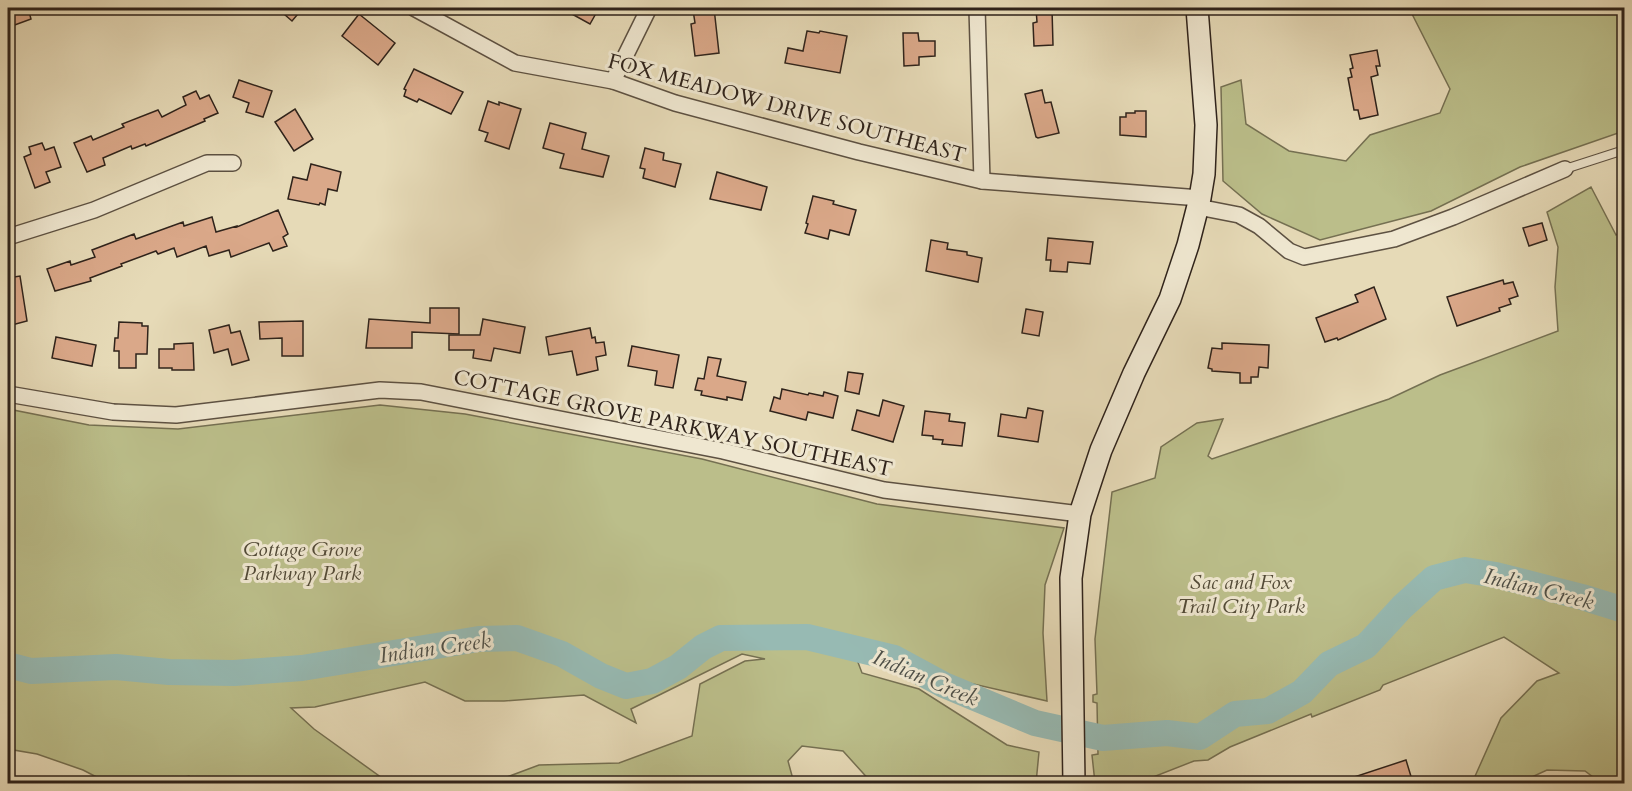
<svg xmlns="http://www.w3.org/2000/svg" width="1632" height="791" font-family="Cardo,serif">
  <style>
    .green { fill: #bbbe8a; stroke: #757052; stroke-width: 1.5 }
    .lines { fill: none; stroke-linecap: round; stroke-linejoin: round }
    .river { stroke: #97bab3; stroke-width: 26 }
    .building { fill: #daa889; stroke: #2f231b; stroke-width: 1.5 }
    .lane-casing { stroke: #5d5142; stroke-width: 10 }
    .street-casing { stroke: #5d5142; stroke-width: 18 }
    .secondary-casing { stroke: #2f231b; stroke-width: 24 }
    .lane { stroke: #efe7d0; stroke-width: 8 }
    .street { stroke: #efe7d0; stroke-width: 15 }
    .secondary { stroke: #efe7d0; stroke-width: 21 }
    .labels { text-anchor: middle; stroke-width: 6; stroke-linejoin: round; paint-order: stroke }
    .street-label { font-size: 21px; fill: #2f231b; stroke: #efe7d0 }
    .park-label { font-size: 21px; font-style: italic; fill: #524a37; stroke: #efe7d0 }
    .water-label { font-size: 22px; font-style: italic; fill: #4e5049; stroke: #efe7d0 }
  </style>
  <rect width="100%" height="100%" fill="#e6dab7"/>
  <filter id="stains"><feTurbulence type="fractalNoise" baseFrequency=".00333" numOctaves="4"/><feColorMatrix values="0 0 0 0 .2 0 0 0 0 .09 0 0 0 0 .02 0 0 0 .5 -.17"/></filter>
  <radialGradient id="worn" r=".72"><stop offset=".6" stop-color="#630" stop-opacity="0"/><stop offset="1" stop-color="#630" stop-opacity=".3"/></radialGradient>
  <g class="green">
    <path d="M1409 8H1624V131L1520 167 1431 211 1320 240 1262 214 1223 181 1221 87 1241 80 1246 124 1289 151 1346 161 1370 135 1440 113 1450 89Z"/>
    <path d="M1591 187 1616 235 1624 230V783H1601L1585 771 1547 770 1519 783H1472L1501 718 1537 681 1559 673 1504 637 1383 685 1380 690 1312 717 1311 714 1230 747 1208 760 1194 761 1138 783H1095L1092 755 1098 754 1097 703 1093 702V695L1097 694 1095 639 1112 492 1155 478 1161 447 1197 423 1223 419 1208 456 1212 459 1389 399 1440 375 1558 331 1555 287 1558 247 1547 212Z"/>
    <path d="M380 405 465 414 702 459 877 504 1064 528 1045 585 1043 633 1047 701 856 657 862 673 919 689 1007 745 1039 752 1036 783H872L843 751 802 746 788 761 794 783 708 782 491 783 539 765 619 763 692 736 700 684 745 661 765 659 742 654 631 709 636 723 584 695 504 701H465L425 682 315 707 291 708 314 729 389 783 193 784 189 776 156 783H108L83 770 37 754 8 749V409L89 425 178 429Z"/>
  </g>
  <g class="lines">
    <path class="river" d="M8 665 31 671 116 667 169 672 234 673 302 668 479 639 517 638 562 654 601 676 626 686 652 681 678 667 703 647 721 638 807 637 894 658 944 685 1035 723 1103 738 1167 733 1200 737 1235 714 1268 711 1302 692 1329 664 1366 646 1402 607 1434 578 1465 570 1496 575 1582 597 1624 610"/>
  </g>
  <g class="building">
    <path d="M8 8H28L31 19 12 26Z"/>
    <path d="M277 8H303L292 21Z"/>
    <path d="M561 8H599L590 24Z"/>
    <path d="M714 8 719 53 695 56 691 24 695 23 693 10Z"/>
    <path d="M1036 9H1052L1053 45 1034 46 1033 23 1037 22Z"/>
    <path d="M359 14 395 43 378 65 342 36Z"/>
    <path d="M807 31 819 33 820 31 847 36 840 73 785 63 788 48 803 51Z"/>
    <path d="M903 33H918L919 41H935V56L919 57V65L904 66Z"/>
    <path d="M1377 50 1380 66H1376L1378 75 1371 77 1378 115 1360 119 1358 110H1354L1348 78 1352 77 1350 69 1353 68 1350 55Z"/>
    <path d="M414 69 463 92 451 114 419 99 417 102 404 96 406 90 404 89Z"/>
    <path d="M239 80 272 91 263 117 246 112 249 103 233 97Z"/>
    <path d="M1042 90 1045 103 1051 102 1059 133 1038 138 1036 137 1025 94Z"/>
    <path d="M196 91 200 99 209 95 218 113 204 119 205 121 146 146 145 144 132 149 131 146 103 158 105 165 87 172 74 143 91 136 93 140 124 127 122 124 158 110 162 117 186 105 183 97Z"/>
    <path d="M488 101 499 105V102L521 109 509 149 485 141 488 133 479 130Z"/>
    <path d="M295 109 313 139 294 151 275 122Z"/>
    <path d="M1135 111H1146V137L1120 135V117H1126V113H1135Z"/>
    <path d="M550 123 586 133 582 149 609 156 603 177 560 168 564 154 543 148Z"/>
    <path d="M42 143 45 150 54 147 61 167 46 172 50 182 35 188 24 157 31 154 29 147Z"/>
    <path d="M645 148 664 153 663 160 681 164 675 187 643 178 645 169 640 168Z"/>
    <path d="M311 164 341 172 337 191 328 189 325 205 320 203 319 205 288 199 293 177 307 180Z"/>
    <path d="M717 172 767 187 761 210 710 199Z"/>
    <path d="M813 196 834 201 833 204 856 210 849 235 830 230 828 239 805 233 808 224 806 223Z"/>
    <path d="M278 210 288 234 283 237 287 246 273 251 269 243 231 257 229 250 209 256 206 246 177 257 174 248 158 254 156 251 121 264 122 266 90 278 91 281 55 291 47 269 70 261 71 265 95 257 92 250 134 234 136 239 183 222 184 226 212 217 216 232 237 226V227Z"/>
    <path d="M1542 223 1547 240 1529 246 1523 228Z"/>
    <path d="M1048 238 1093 242 1090 264 1068 262 1067 272 1050 271 1051 260H1046Z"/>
    <path d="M931 240 948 243 947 249 967 252V255L982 258 978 282 926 271Z"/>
    <path d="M20 276 27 321 8 326V278Z"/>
    <path d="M1503 280 1504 284 1513 282 1518 296 1509 299 1511 304 1499 308 1500 311 1457 326 1447 297Z"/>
    <path d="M1374 287 1386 319 1338 340 1337 338 1325 342 1316 318 1358 302 1355 295Z"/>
    <path d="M430 308H459V334L412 332V348H366L369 319 430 323Z"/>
    <path d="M1026 309 1043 312 1039 336 1022 333Z"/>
    <path d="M483 319 525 327 520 353 494 348 491 361 473 358 474 350H449V335H480Z"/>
    <path d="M303 321V356H282V338L260 339 259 322Z"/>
    <path d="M119 322 142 323V326H148L147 354H136V368H119V351H114L115 338H118Z"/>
    <path d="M229 325 231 333 240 331 249 360 232 365 228 349 214 353 209 330Z"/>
    <path d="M590 328 592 338 595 337 596 343 604 342 606 355 596 357 598 370 577 375 572 351 549 355 546 337Z"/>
    <path d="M56 337 96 345 92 366 52 358Z"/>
    <path d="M193 343 194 370H172V368H159V349H174V344Z"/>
    <path d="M1222 343 1269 345 1268 368 1259 367 1258 377H1251V383H1240V373L1212 371V369L1208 368 1212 348 1222 349Z"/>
    <path d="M632 346 679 355 673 388 655 385 657 371 628 366Z"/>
    <path d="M708 357 721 359 717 376 746 382 742 400 727 397V400L701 395 702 391 695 390 698 378 704 379Z"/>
    <path d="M848 372 863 374 859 394 845 391Z"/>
    <path d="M782 389 808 395 809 393 823 396 824 392 838 396 833 418 808 412 806 420 770 411 774 397 780 399Z"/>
    <path d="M883 400 904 406 893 442 852 430 857 410 879 416Z"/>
    <path d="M1028 408 1043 411 1038 442 998 436 1001 414 1026 418Z"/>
    <path d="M925 411 950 414 949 421 965 423 962 446 942 444 943 440 933 439V436L922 435Z"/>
    <path d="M1406 760 1413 783H1342V781Z"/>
  </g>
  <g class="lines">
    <defs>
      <path id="lane" d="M1565 169 1624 150"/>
      <g id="street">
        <path d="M414 8 515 63 613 81 675 103 859 152 982 181 1200 198"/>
        <path d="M977 8 982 181"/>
        <path d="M613 81 649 8"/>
        <path d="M1198 207 1239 215 1259 226 1289 251 1304 257 1394 239 1453 217 1565 169"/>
        <path d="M8 237 94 210 207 163H233"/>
        <path d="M8 394 113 412 176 415 380 390 421 392 723 451 884 490 1080 514"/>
      </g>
      <path id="secondary" d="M1074 784 1071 578 1080 514 1101 450 1134 373 1170 299 1188 245 1200 198 1204 174 1206 125 1197 8"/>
    </defs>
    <use href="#lane" class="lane-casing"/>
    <use href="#street" class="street-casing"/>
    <use href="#secondary" class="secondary-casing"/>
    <use href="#lane" class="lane"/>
    <use href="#street" class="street"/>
    <use href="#secondary" class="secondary"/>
  </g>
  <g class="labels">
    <g class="street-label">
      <text transform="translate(787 108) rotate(15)" y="7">FOX MEADOW DRIVE SOUTHEAST</text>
      <text transform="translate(673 423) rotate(12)" y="7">COTTAGE GROVE PARKWAY SOUTHEAST</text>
    </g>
    <g class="park-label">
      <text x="302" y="556">Cottage Grove<tspan x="302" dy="24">Parkway Park</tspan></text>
      <text x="1241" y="589">Sac and Fox<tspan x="1241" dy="24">Trail City Park</tspan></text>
    </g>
    <g class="water-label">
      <text transform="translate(1539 588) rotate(14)" y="8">Indian Creek</text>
      <text transform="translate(435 647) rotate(-8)" y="8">Indian Creek</text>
      <text transform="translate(926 677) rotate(23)" y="8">Indian Creek</text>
    </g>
  </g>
  <rect width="1632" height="791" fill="none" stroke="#e6dab7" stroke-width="30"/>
  <rect x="9" y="9" width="1614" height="773" fill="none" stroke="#2f231b" stroke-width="3"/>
  <rect x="15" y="15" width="1602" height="761" fill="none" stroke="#2f231b" stroke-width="1.5"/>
  <rect width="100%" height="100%" filter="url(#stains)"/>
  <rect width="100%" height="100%" fill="url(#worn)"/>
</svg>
